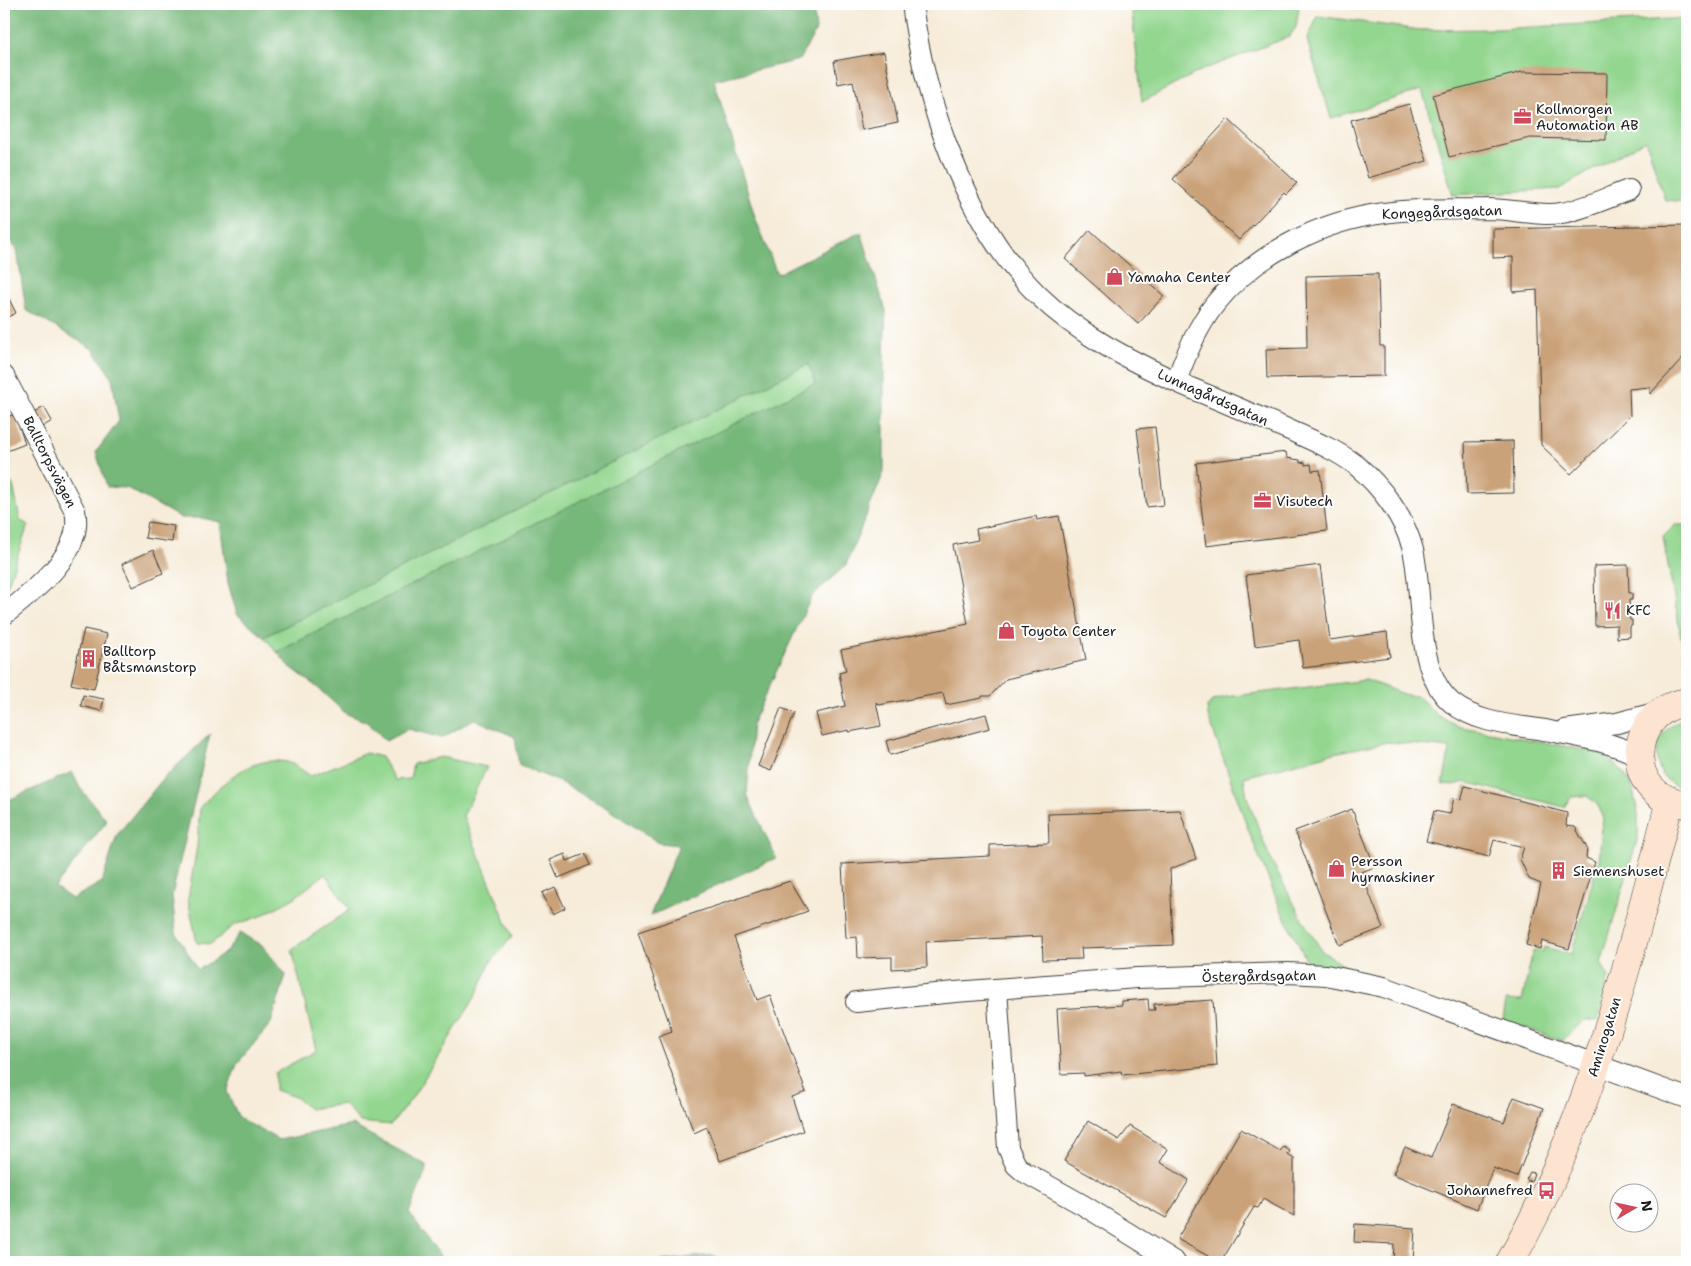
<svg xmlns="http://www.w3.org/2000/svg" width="1691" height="1266" font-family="'Shantell Sans',sans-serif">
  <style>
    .green { fill: #93d68f; stroke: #587956 }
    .forest { fill: #76b77a; stroke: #496a4b }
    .building { fill: #caa279 }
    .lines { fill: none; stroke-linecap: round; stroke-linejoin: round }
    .street-casing { stroke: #3d3b38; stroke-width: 22 }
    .secondary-casing { stroke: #3d3b38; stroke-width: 29 }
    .street { stroke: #fff; stroke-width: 20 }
    .secondary { stroke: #fde4d1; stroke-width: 28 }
    .labels { text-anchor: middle; stroke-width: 4; stroke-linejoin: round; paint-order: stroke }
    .poi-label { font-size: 14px; fill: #1c1c1c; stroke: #fff; text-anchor: start }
    .street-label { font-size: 14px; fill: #1c1c1c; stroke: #fff }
  </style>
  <rect width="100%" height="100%" fill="#fff"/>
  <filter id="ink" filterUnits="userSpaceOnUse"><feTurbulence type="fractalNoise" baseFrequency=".02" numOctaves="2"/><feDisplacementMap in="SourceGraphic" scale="10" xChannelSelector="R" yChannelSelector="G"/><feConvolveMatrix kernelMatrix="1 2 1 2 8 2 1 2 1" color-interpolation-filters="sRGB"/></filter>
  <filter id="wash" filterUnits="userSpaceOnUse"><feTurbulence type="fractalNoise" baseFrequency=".0096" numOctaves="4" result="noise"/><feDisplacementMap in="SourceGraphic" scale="20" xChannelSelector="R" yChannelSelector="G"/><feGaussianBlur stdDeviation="1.12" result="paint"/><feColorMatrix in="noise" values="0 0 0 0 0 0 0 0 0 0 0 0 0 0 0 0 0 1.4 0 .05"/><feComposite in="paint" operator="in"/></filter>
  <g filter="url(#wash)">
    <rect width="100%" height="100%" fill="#f6ecd9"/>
    <g class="green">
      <path d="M1131 4H1291L1299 7 1296 27 1289 37 1202 70 1142 102Z"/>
      <path d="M1318 16 1420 30 1498 29 1687 18V202L1665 200 1646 140 1559 189 1453 195 1422 90 1331 118 1307 40Z"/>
      <path d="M808 363 817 383 277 652 264 637Z"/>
      <path d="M4 474 13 485 20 520 28 525 7 587 4 589Z"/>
      <path d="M1675 525H1687V670L1663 537Z"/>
      <path d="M1366 680 1406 695 1418 696 1438 716 1457 726 1600 753 1623 771 1627 778 1633 790 1638 814V837L1601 963 1609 977 1598 1021 1584 1020 1563 1041 1503 1020 1506 1000 1522 1001 1533 951H1543L1544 947 1571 954 1599 860 1603 816 1597 804 1587 796 1571 797 1564 807 1465 782 1454 785 1443 784 1450 748 1388 742 1334 753 1244 777 1247 797 1269 856 1302 919 1322 951 1349 969H1326L1307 961 1282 912 1251 837 1208 716 1207 707 1212 701 1226 697Z"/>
      <path d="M1687 719V789C1646 783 1647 727 1687 719Z"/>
      <path d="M366 753 381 757 395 780 410 779 413 764 440 757 487 767 463 816 512 937 490 963 476 996 412 1098 391 1125 360 1122 344 1104 309 1109 295 1097 275 1090V1073L316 1050 292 949 350 910 325 874 294 898 261 916 234 925 211 944 197 943 188 899 197 846 200 807C224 782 249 755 287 762 295 764 304 772 311 776Z"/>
    </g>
    <g class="forest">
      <path d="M4 4H813L816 30 799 60 714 80 755 217 777 274 861 232 886 311 884 351V472L846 565 812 596 752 723 747 795 776 858 650 916 679 845 659 843 605 807 560 782 519 765 515 737 474 719 442 738 408 729 386 741 367 722 345 713 318 688 288 665 277 652 816 383 808 364 264 637 237 614 228 583 220 522 202 518H181L127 488 107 487 96 452 119 421 112 378 93 349 26 310 17 250 4 233Z"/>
      <path d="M210 734 172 895 176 933 198 970 226 952 240 933 262 945 286 975 271 1023 237 1064 227 1092 239 1118 279 1140 352 1125 428 1166 409 1213 444 1262H4V802L72 772 80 788 107 821 55 887 72 899 102 882 117 835 162 780Z"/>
      <path d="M712 1255 723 1262H653Z"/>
    </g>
    <g id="blocks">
      <g class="building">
        <path d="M884 52 898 123 862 130 853 81 838 84 834 61Z"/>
        <path d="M1522 72 1607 73 1606 140 1530 138 1449 157 1433 95Z"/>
        <path d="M1409 104 1427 161 1368 178 1351 120Z"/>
        <path d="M1228 119 1297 183 1286 194 1284 192 1239 240 1173 179Z"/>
        <path d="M1687 225V354L1650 394V387L1629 389 1630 416 1571 474 1541 445 1537 290 1513 292V257L1493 258V229Z"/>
        <path d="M1090 230 1164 296 1138 324 1065 259Z"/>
        <path d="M1378 274 1380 346H1384V376L1267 378 1266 349 1307 348 1306 276Z"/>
        <path d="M4 289 16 313 4 319Z"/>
        <path d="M44 407 52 421 42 427 34 413Z"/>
        <path d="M15 414 25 444 7 451 4 442V418Z"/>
        <path d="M1155 427 1164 505 1147 507 1137 429Z"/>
        <path d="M1513 441 1514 493 1467 494 1465 442Z"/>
        <path d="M1286 452 1287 458 1300 460V463L1305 462V465L1311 464 1312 471 1320 470 1327 531 1206 546 1196 463Z"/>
        <path d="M1036 516 1037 520 1059 516 1086 660 1006 679 990 696H982V698L946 705 943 693 879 705 876 702 881 726 849 732V730L822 736 816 713 845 706 839 673 846 671 841 650 968 624 953 545 978 540 976 529Z"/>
        <path d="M148 522 174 526 172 542 145 538Z"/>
        <path d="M153 550 163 573 133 587 122 564Z"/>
        <path d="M1320 565 1330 640 1387 632 1390 657 1303 668 1299 640 1255 646 1246 575Z"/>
        <path d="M1628 565 1629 593H1632V600H1629L1630 620H1632V626H1630V637L1617 638V625L1595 626 1594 566Z"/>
        <path d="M84 629 107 634 94 689 71 684Z"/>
        <path d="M83 695 104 699 101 711 81 706Z"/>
        <path d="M781 708 794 713 771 771 758 766Z"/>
        <path d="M986 714 990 728 890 755 886 741Z"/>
        <path d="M1465 786 1567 813 1566 826 1575 827 1587 848 1586 858 1595 862 1569 949 1542 941 1540 949 1526 945 1541 884 1529 879 1520 859 1524 847 1494 840 1489 857 1426 841 1434 811 1450 814 1454 798 1461 800Z"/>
        <path d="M1352 809 1375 867 1361 872 1383 928 1339 945 1295 831Z"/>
        <path d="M1180 810 1196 859 1170 869 1173 945 1081 948 1082 959 1043 960 1042 936 926 942 927 967 892 969V957L858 958 857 937 846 938 842 864 990 856V845L1049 843 1048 814Z"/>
        <path d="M565 854 567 861 585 854 590 865 558 878 550 860Z"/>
        <path d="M790 881 808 911 734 937 757 1000 770 995 806 1092 792 1097 803 1131 720 1161 707 1127 694 1133 658 1036 672 1031 638 932Z"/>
        <path d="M555 887 565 908 553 914 542 893Z"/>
        <path d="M1148 999 1149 1010H1155L1154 1004 1213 1000 1217 1066 1122 1075 1121 1071 1084 1076V1073L1061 1074 1057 1009 1122 1005V1001Z"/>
        <path d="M1514 1097 1544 1108 1517 1177 1493 1168 1477 1209 1393 1174 1405 1147 1431 1158 1453 1104 1504 1122Z"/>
        <path d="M1088 1121 1119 1140 1130 1126 1168 1149 1160 1162 1189 1180 1166 1218 1064 1161Z"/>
        <path d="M1241 1129 1280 1151 1284 1147 1290 1151 1288 1155 1294 1159V1216L1263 1199 1258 1208 1254 1207 1221 1262H1205L1208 1256 1177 1239Z"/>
        <path d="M1530 1172 1534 1173 1531 1182 1526 1180Z"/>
        <path d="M1355 1224 1415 1228 1413 1262H1393L1394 1244 1354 1242Z"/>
      </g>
    </g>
  </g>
  <g filter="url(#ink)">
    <use href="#blocks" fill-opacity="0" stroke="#3d3b38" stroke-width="1"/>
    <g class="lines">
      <defs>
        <g id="street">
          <path d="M912 4C925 103 965 223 1038 295 1078 334 1129 360 1179 383 1214 398 1250 413 1285 428 1309 439 1335 449 1356 465 1381 486 1405 518 1413 550 1424 595 1414 672 1452 703 1479 725 1518 725 1550 731 1580 737 1612 742 1639 756"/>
          <path d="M4 376 75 511C85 552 33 592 4 615"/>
          <path d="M1176 381C1186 355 1197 327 1215 304 1255 254 1321 221 1384 213 1419 208 1455 210 1490 209 1511 209 1542 217 1561 213 1582 210 1609 197 1629 190"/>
          <path d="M1565 730 1617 723 1659 712"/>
          <path d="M997 989 1008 1148 1016 1165 1024 1172 1083 1205 1175 1262"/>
          <path d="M856 1002 955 992 1137 978 1289 973 1326 975 1384 987 1687 1098"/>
        </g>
        <g id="secondary">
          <path d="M1687 702C1623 711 1624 801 1687 804"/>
          <path d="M1510 1262C1591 1120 1630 958 1670 800"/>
        </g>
      </defs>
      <use href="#street" class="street-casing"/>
      <use href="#secondary" class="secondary-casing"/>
      <use href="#street" class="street"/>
      <use href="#secondary" class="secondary"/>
    </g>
  </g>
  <defs>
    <symbol id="office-bare" viewBox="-9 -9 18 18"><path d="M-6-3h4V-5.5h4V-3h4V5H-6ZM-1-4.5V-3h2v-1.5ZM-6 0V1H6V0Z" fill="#d1495b" stroke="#fff" stroke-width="2.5" paint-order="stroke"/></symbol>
    <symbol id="shop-bare" viewBox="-9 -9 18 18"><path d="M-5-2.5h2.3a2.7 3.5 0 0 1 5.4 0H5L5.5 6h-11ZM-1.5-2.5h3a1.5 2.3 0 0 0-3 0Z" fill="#d1495b" stroke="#fff" stroke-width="2.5" paint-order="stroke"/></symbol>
    <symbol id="restaurant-bare" viewBox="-9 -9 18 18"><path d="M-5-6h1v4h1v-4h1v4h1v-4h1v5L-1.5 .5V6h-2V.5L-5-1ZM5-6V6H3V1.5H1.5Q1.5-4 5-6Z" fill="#d1495b" stroke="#fff" stroke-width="2.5" paint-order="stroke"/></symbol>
    <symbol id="building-bare" viewBox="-9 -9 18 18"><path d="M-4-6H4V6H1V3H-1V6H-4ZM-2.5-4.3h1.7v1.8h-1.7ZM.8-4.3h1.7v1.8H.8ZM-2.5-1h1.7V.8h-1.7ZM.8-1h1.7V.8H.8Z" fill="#d1495b" stroke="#fff" stroke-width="2.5" paint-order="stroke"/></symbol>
    <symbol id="bus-bare" viewBox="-9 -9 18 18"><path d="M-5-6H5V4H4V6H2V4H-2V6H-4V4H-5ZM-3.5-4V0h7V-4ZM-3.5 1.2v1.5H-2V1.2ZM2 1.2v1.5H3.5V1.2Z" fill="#d1495b" stroke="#fff" stroke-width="2.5" paint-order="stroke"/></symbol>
  </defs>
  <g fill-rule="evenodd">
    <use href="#office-bare" x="1510" y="104" width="25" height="25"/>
    <use href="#shop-bare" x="1102" y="264" width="25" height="25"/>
    <use href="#office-bare" x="1250" y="488" width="25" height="25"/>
    <use href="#restaurant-bare" x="1600" y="598" width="25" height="25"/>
    <use href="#shop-bare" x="994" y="618" width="25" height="25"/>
    <use href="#building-bare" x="76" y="646" width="25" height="25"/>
    <use href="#shop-bare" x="1324" y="856" width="25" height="25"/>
    <use href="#building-bare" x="1546" y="858" width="25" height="25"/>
    <use href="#bus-bare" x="1534" y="1178" width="25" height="25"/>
  </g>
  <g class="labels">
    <g class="poi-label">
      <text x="1536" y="114">Kollmorgen<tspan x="1536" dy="16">Automation AB</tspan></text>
      <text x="1128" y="282">Yamaha Center</text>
      <text x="1276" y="506">Visutech</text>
      <text x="1626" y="615">KFC</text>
      <text x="1021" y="636">Toyota Center</text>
      <text x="103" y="656">Balltorp<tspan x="103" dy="16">Båtsmanstorp</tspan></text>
      <text x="1351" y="866">Persson<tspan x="1351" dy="16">hyrmaskiner</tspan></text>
      <text x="1573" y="876">Siemenshuset</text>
      <text x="1533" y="1195" text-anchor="end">Johannefred</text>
    </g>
    <g class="street-label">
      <text transform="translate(1442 212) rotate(-2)" y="5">Kongegårdsgatan</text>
      <text transform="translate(1213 397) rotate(24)" y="5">Lunnagårdsgatan</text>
      <text transform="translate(50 462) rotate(63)" y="5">Balltorpsvägen</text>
      <text transform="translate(1259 976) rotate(-1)" y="5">Östergårdsgatan</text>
      <text transform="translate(1604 1037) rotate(-73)" y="5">Aminogatan</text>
    </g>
  </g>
  <rect width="1691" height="1266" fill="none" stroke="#fff" stroke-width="20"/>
  <g transform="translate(1634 1208) rotate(81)"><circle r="24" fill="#ffffff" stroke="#a4a4a4"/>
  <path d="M0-4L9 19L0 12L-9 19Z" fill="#d1495b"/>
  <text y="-8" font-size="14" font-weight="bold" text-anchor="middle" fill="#1c1c1c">N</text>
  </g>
</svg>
